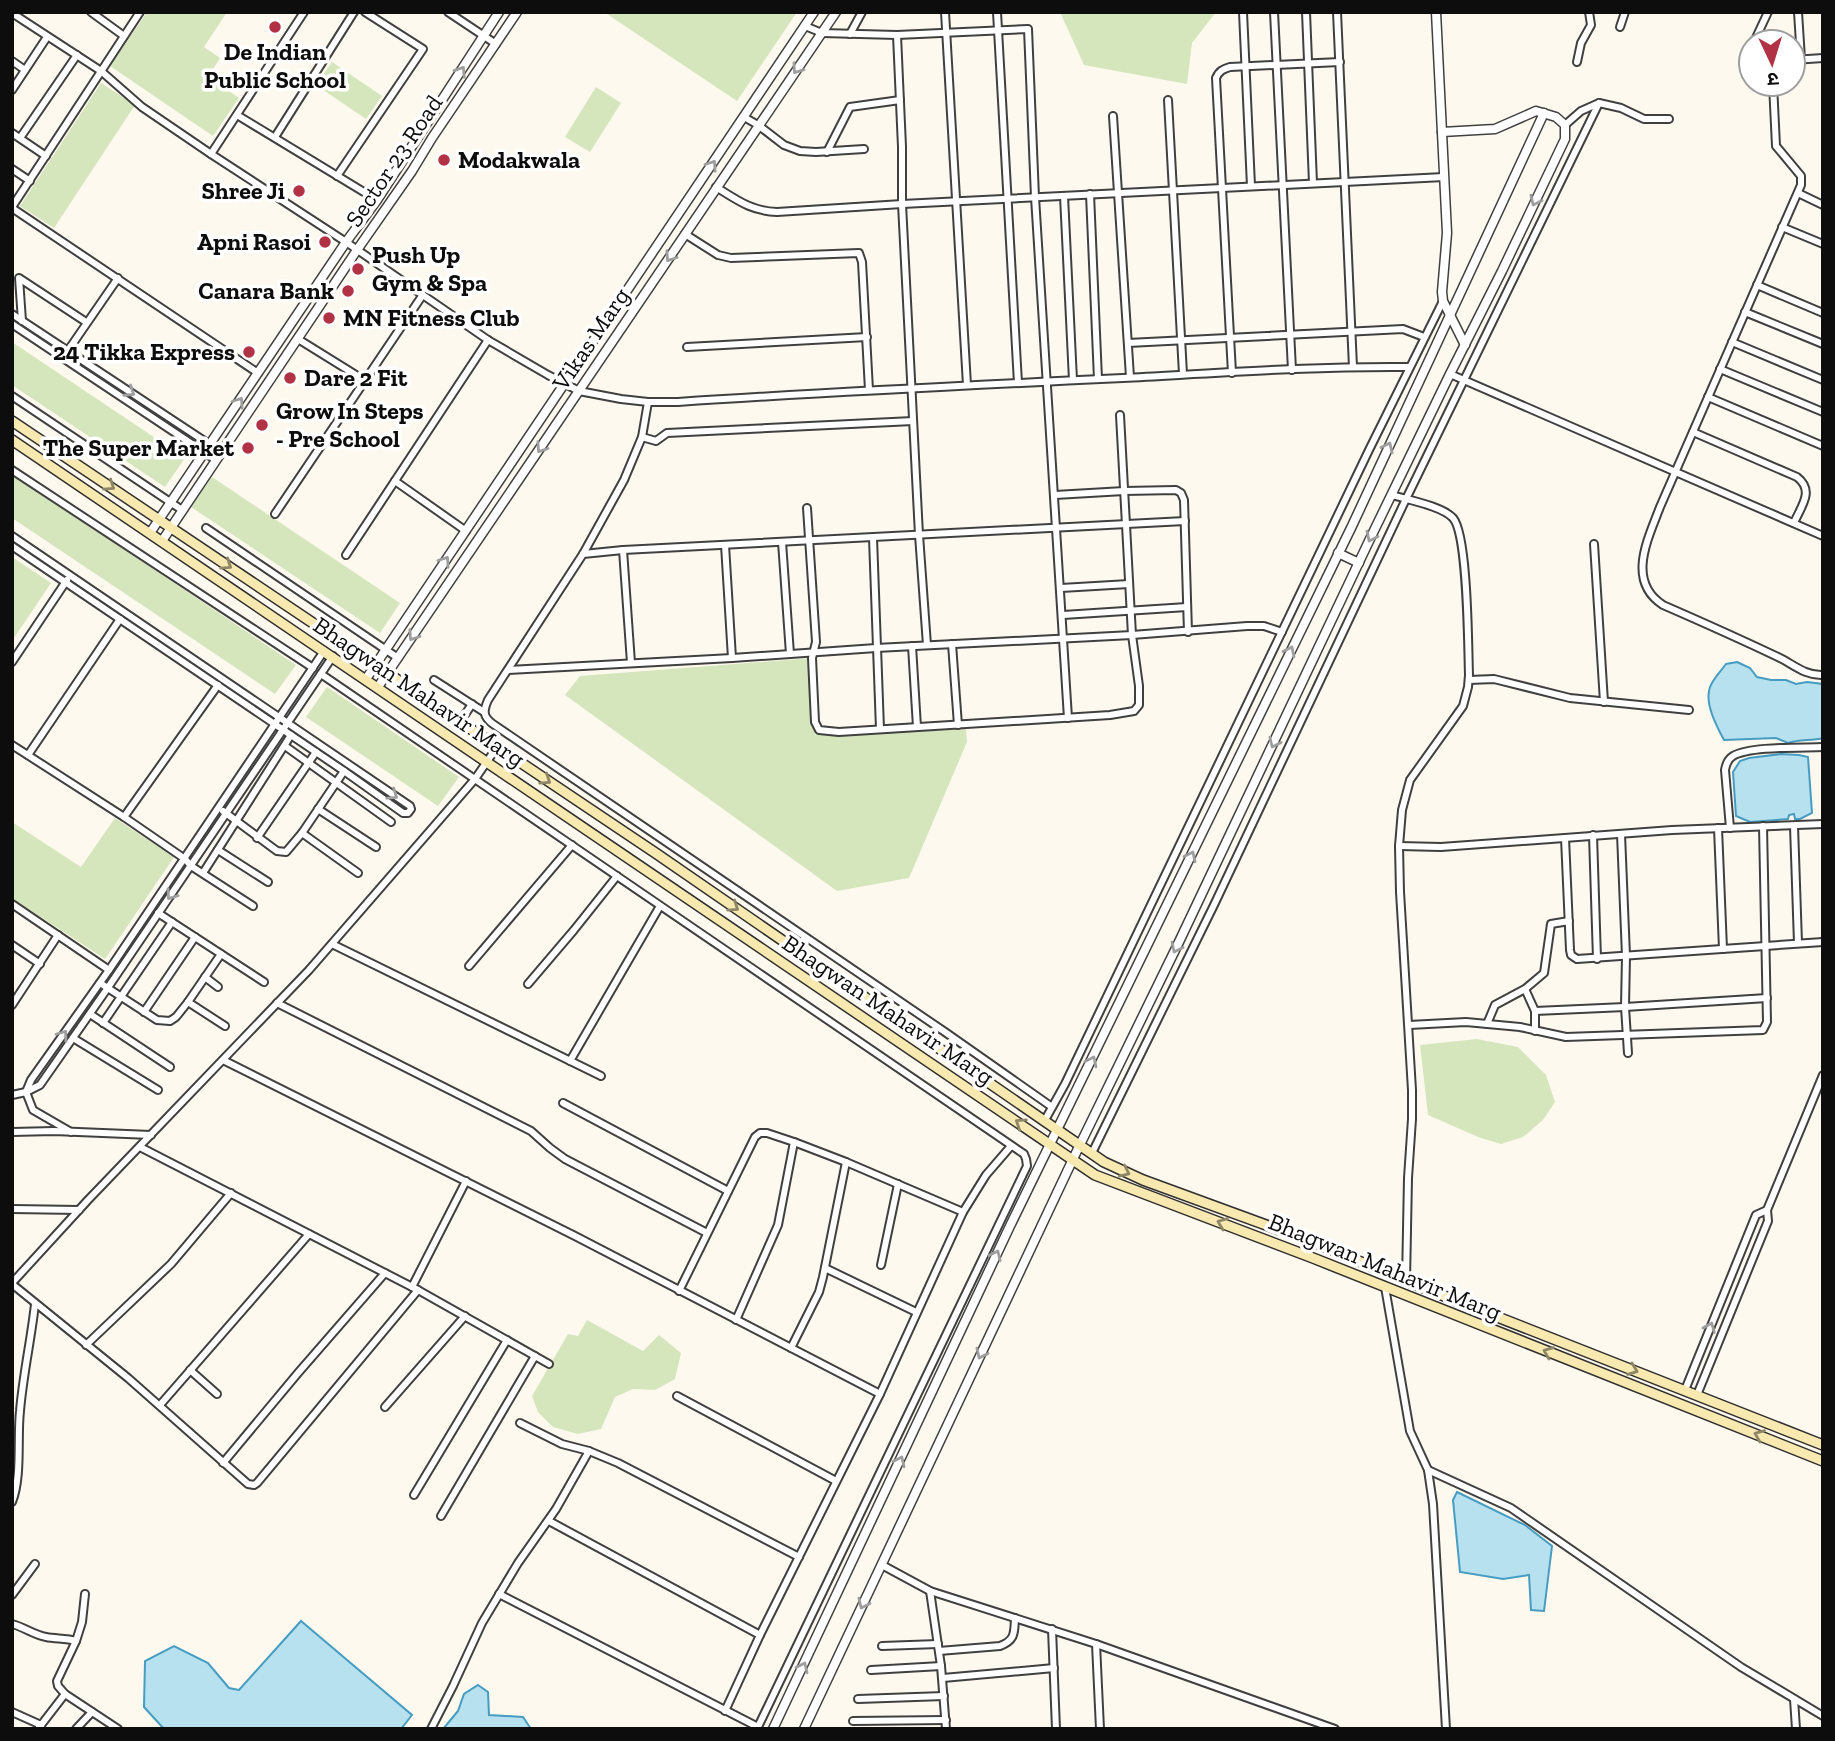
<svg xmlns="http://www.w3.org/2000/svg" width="1835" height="1741" font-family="'Zilla Slab','Noto Sans Devanagari',serif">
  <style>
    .green { fill: #d5e5bc }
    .water { fill: #b8e1f0; stroke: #469cc1; stroke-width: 2 }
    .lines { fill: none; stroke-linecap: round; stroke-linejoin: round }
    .minor-casing { stroke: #404040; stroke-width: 10 }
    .tertiary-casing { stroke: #404040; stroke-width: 11 }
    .secondary-casing { stroke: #2f2f2f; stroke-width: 12 }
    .minor { stroke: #fff; stroke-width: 6 }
    .tertiary { stroke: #fff; stroke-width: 8 }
    .secondary { stroke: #f8e9b0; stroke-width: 9 }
    .oneway { stroke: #9e9e9e }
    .oneway2 { stroke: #8e8667 }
    .poi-dot { fill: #b13244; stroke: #fff; stroke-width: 2.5 }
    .labels { text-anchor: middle; stroke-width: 7; stroke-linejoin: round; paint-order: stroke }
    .poi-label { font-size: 24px; font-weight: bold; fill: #0d0d0d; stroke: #fff; text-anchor: start }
    .street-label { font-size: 24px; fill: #0d0d0d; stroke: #fff }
  </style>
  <rect width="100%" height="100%" fill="#fef9ef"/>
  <g class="green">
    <path d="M147 12H227L204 47 220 58 208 77 239 98 213 136 110 66Z"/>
    <path d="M604 12H797L737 101Z"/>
    <path d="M1060 12H1216L1192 43 1187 84 1084 65Z"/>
    <path d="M332 62 382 96 366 119 316 85Z"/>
    <path d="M101 83 135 105 54 228 20 206Z"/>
    <path d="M596 87 621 103 590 152 565 137Z"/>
    <path d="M12 342 185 458 165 487 12 385Z"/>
    <path d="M12 474 296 665 275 694 12 518Z"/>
    <path d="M212 477 400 603 380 633 191 507Z"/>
    <path d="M12 557 51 583 12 641Z"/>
    <path d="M812 658 815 735 966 729 967 742 909 878 837 891 565 695 580 676Z"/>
    <path d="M327 687 459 777 438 806 306 717Z"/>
    <path d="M115 818 174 857 105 959 12 898V822L81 867Z"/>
    <path d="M1477 1039 1518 1047 1546 1075 1555 1102 1543 1120 1523 1137 1501 1144 1478 1137 1428 1115 1420 1045Z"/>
    <path d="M587 1320 643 1351 659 1335 681 1353 675 1379 655 1390 633 1389 615 1397 601 1429 578 1434 553 1427 538 1412 532 1396 568 1334 578 1336Z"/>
  </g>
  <g class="water">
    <path d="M1737 662 1750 668 1757 677 1771 680H1786L1796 684 1807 682 1823 684V738C1811 741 1800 739 1788 743L1776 738 1724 740C1717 727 1704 703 1710 687 1713 679 1721 671 1726 664Z"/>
    <path d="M1781 754 1799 755 1808 757 1812 813 1800 819H1795L1794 814 1789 815 1788 819 1750 822 1736 816 1733 772 1740 761 1749 758Z"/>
    <path d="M1457 1492 1525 1525 1552 1546 1544 1611 1531 1610 1529 1575 1503 1579 1460 1572 1453 1500Z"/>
    <path d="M301 1621 412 1715 401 1729H164L144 1707 145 1661 174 1646 208 1663 229 1688 239 1690Z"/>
    <path d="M478 1685 488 1692 489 1715 523 1717 531 1729H443L458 1711 464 1694Z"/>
  </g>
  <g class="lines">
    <defs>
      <g id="minor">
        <path d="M91 12 124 36"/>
        <path d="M448 12 496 44"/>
        <path d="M945 12 967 385"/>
        <path d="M997 12 1018 383"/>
        <path d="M1243 12 1251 186"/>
        <path d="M1274 12 1292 370"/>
        <path d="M1306 12 1313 183"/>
        <path d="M1337 12 1353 367"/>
        <path d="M1798 12 1801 59"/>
        <path d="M12 13 101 71 142 107 211 154 346 242 488 340 548 375 579 391 621 399 648 402H678C826 392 974 385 1123 378 1218 373 1314 366 1409 367"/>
        <path d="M805 26 822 33 897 35 1028 29 1035 197 1068 718"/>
        <path d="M1620 27 1625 12"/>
        <path d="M850 34 862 12"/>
        <path d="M897 35 902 147V204L919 535 927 645"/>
        <path d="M1754 42 1768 12"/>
        <path d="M1793 60 1823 58"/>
        <path d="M12 61 25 70"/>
        <path d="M1577 62 1581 43 1591 25 1589 12"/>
        <path d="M1773 84 1776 146 1801 176V185L1660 507C1648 539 1626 581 1663 605 1702 622 1740 639 1778 657 1793 664 1805 676 1823 675"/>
        <path d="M12 90 47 37"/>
        <path d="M1168 100 1183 374"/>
        <path d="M237 115 377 200"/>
        <path d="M1113 116 1130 377"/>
        <path d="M744 117 758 125 784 145 800 151 816 152 864 149"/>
        <path d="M1565 125 1581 111 1599 103 1621 108 1644 119H1669"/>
        <path d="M12 133 46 156"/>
        <path d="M275 137 354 12"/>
        <path d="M20 138 77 55"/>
        <path d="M827 152 850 107 900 100"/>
        <path d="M211 154 304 12"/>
        <path d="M12 169 30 181"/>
        <path d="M337 176 423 49 365 12"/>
        <path d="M716 187C737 200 751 211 777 212L902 204 1444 177"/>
        <path d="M1798 193 1823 205"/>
        <path d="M1090 194 1098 379"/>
        <path d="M1064 196 1073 380"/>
        <path d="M12 207 140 12"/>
        <path d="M12 208 258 373"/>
        <path d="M1782 227 1823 244"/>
        <path d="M685 234 718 255 731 258 859 253 862 262 869 390"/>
        <path d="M1757 285 1823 313"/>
        <path d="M1745 312 1823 344"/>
        <path d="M12 314 221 452"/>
        <path d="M22 321 19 278 86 322"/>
        <path d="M12 324 216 460"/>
        <path d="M298 339 364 380"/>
        <path d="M1732 342 1823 380"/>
        <path d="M1128 343 1403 329 1424 337"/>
        <path d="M687 347 867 337"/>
        <path d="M67 352 118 278"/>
        <path d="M1720 369 1823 412"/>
        <path d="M1232 373 1216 78C1219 71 1223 69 1230 67L1340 62"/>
        <path d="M1450 374 1823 536"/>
        <path d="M12 396 182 510"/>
        <path d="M1708 397 1823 446"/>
        <path d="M648 402 642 437 624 480 583 554 488 700C483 711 483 717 493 724L945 1032 1052 1107"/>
        <path d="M1693 432 1797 477C1815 491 1801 506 1794 523"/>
        <path d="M642 437 656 441 667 433 913 421"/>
        <path d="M12 470 313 668"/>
        <path d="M395 481 466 531"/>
        <path d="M1055 495 1124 491 1176 490 1181 493 1184 500 1188 632"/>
        <path d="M1392 495C1408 500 1442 506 1453 518 1468 535 1468 647 1469 675L1468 687 1463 706 1410 780 1402 810 1399 846 1400 892 1412 1090V1119L1408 1178 1406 1281"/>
        <path d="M807 508 816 642 812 658 815 722 819 730 839 732 1110 715 1134 711 1139 705V686L1132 635 1120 415"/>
        <path d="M275 514 422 296"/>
        <path d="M206 528 398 658"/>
        <path d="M12 536 410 806 411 809 408 813H403L344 771 12 546"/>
        <path d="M873 538 880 729"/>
        <path d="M782 542 790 654"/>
        <path d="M1594 544 1604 702"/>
        <path d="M725 545 732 658"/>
        <path d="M623 550 631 663"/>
        <path d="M583 554 623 550 1185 521"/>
        <path d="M346 555 488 340"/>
        <path d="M1061 588 1129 584"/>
        <path d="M1063 615 1187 607"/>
        <path d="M952 644 958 725"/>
        <path d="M912 646 917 727"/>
        <path d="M12 662 67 580"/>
        <path d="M508 670 732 658 876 648 1132 635 1247 626H1264L1282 632"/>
        <path d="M321 674 1024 1154 1026 1159 1027 1166 757 1729"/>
        <path d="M434 680 484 712"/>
        <path d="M1469 680 1494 679 1570 698 1689 710"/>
        <path d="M460 722 472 704"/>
        <path d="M12 745 124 817 185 859 191 866 253 906"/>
        <path d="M285 746 391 822"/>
        <path d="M28 755 120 619"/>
        <path d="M318 809 376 847"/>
        <path d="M223 811 277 851 286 852 302 833 344 771"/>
        <path d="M124 817 218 685"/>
        <path d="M1794 826 1798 943"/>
        <path d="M1718 828 1723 949"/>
        <path d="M1730 828 1725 770C1726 764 1728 759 1733 756 1750 746 1802 748 1823 747"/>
        <path d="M302 833 358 873"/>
        <path d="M1621 834 1626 956 1625 1007 1628 1053"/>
        <path d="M1593 835 1597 959"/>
        <path d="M257 838 316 752"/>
        <path d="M1565 838 1570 950 1571 955 1577 959 1823 942"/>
        <path d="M1399 846 1441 847 1672 830 1823 824"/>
        <path d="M218 850 268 882"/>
        <path d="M203 873 291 735"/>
        <path d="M12 904 109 970"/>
        <path d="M158 913 264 982"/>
        <path d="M332 944 601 1076"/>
        <path d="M12 945 40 964"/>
        <path d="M469 966 572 845"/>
        <path d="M205 977 218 987"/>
        <path d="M100 983 157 1020 170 1021 176 1017 188 1002 221 954"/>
        <path d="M528 984 574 930 617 876"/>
        <path d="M1525 989 1535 1011V1031"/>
        <path d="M188 1002 225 1026"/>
        <path d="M277 1003 531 1131 550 1148 565 1159 707 1233"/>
        <path d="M12 1005 58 935"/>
        <path d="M1535 1011 1625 1007 1767 998"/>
        <path d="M144 1012 195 937"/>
        <path d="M90 1014 170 1067"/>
        <path d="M103 1023 172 922"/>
        <path d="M1487 1024 1495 1005 1525 989 1544 973 1551 924 1569 921"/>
        <path d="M1409 1025 1466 1022 1520 1027 1566 1037 1763 1030 1767 1022 1763 826"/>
        <path d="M73 1038 158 1090"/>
        <path d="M223 1060 575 1236 880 1394"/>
        <path d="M570 1061 660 906"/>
        <path d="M12 1095 26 1092 40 1085 107 989 333 656"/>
        <path d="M563 1103 728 1191"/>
        <path d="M1045 1120 1065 1084 1369 450 1443 301"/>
        <path d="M12 1132 54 1131 151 1135"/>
        <path d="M71 1132 33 1110 26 1092 31 1080 109 970 324 651"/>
        <path d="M1092 1153 1214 905 1406 499 1599 103"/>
        <path d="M12 1209 79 1210"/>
        <path d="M881 1265 898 1184"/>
        <path d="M825 1268 916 1312"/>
        <path d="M12 1283 88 1200 309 970 475 779 497 747"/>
        <path d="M12 1284 128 1378 248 1484 254 1485 257 1483 418 1290 140 1147"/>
        <path d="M412 1287 466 1181"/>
        <path d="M1385 1287 1410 1431 1428 1470 1433 1504 1446 1729"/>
        <path d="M418 1290 549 1364"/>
        <path d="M679 1291 755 1137 760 1133H767L794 1142 846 1162 963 1212"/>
        <path d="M736 1320 778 1225 794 1142"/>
        <path d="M86 1345 171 1264 231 1193"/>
        <path d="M791 1348 819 1292 823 1277 846 1162"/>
        <path d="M190 1370 217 1394"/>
        <path d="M1685 1390 1756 1215 1767 1210"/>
        <path d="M1697 1395 1768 1221 1767 1210 1823 1075"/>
        <path d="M677 1396 836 1481"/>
        <path d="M160 1405 309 1234"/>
        <path d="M385 1407 465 1316"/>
        <path d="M520 1423 562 1444 589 1451 618 1463 799 1557"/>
        <path d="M223 1463 298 1373 385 1273"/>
        <path d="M1428 1470 1511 1508 1741 1667 1823 1716"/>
        <path d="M414 1495 507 1340"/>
        <path d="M12 1502C22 1477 17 1438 20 1411 23 1375 31 1340 35 1304"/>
        <path d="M441 1516 535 1356"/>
        <path d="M549 1521 760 1635"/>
        <path d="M882 1565 930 1591 1096 1644 1335 1729"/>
        <path d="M930 1591 941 1666 946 1729"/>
        <path d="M85 1594 82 1622 76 1641 57 1681 58 1686 65 1694 118 1729"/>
        <path d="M499 1594 758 1727"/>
        <path d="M12 1595 35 1564"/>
        <path d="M12 1624C24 1627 34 1635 46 1637 56 1639 66 1638 76 1641"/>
        <path d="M1052 1629 1056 1729"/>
        <path d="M1096 1644 1100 1729"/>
        <path d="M882 1646 938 1644"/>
        <path d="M939 1651 1000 1646C1016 1640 1014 1632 1015 1618"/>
        <path d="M871 1670 941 1666"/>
        <path d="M943 1678 1054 1668"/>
        <path d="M858 1699 944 1696"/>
        <path d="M1794 1699 1796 1729"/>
        <path d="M725 1711 760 1635 880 1394 963 1212 986 1175 1011 1146"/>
        <path d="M12 1712 41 1725"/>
        <path d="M853 1721 946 1720"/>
        <path d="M38 1729 65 1694"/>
        <path d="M76 1729 92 1712"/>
        <path d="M431 1729 453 1686 482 1623 518 1563 556 1509 589 1451"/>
      </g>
      <g id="tertiary">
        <path d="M1436 12 1447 233 1442 292 1443 301 1465 345"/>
        <path d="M150 533 346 242 377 200 499 12"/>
        <path d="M162 541 357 250 412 171 432 138 517 12"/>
        <path d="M1338 553 1359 563"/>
        <path d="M366 679 814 12"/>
        <path d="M378 687 836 12"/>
        <path d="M773 1729 1010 1226 1352 526 1544 113"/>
        <path d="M804 1729 1073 1159 1178 944 1369 541 1450 374 1502 271 1565 139V125L1556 117 1536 111 1495 129 1442 132"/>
      </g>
      <g id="secondary">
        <path d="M12 421 657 854 1104 1162 1143 1180 1318 1244 1406 1281 1823 1445"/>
        <path d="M12 440 1095 1175 1313 1258 1823 1461"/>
      </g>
    </defs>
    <use href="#minor" class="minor-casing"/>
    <use href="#tertiary" class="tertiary-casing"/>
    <use href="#secondary" class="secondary-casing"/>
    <use href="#minor" class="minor"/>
    <use href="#tertiary" class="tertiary"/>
    <use href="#secondary" class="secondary"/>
  </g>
  <defs><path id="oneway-chevron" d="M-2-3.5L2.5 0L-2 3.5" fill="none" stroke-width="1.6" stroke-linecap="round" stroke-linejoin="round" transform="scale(1.75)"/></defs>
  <g class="oneway">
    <use href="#oneway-chevron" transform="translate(797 69) rotate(125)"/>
    <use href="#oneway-chevron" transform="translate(461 71) rotate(-57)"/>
    <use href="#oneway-chevron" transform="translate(712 165) rotate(-56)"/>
    <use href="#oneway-chevron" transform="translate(1535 201) rotate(115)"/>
    <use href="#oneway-chevron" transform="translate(670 257) rotate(124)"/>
    <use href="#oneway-chevron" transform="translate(130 392) rotate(33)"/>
    <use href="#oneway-chevron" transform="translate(239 402) rotate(-56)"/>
    <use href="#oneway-chevron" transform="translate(1388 447) rotate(-65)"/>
    <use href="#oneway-chevron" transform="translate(541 448) rotate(124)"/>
    <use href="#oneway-chevron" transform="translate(1371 537) rotate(116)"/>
    <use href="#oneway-chevron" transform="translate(445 561) rotate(-56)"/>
    <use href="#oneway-chevron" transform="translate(413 636) rotate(124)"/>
    <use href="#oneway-chevron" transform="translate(1290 651) rotate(-64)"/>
    <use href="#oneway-chevron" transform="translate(1274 743) rotate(115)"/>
    <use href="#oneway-chevron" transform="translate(393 795) rotate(34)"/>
    <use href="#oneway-chevron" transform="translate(1191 856) rotate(-64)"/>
    <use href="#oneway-chevron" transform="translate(171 895) rotate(125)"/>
    <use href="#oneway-chevron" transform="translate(1176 948) rotate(116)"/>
    <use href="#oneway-chevron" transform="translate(63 1035) rotate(-54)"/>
    <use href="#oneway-chevron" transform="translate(1092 1061) rotate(-64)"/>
    <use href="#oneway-chevron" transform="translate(996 1255) rotate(-65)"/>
    <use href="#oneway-chevron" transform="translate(1710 1327) rotate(-68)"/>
    <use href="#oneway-chevron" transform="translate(981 1354) rotate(115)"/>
    <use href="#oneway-chevron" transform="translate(900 1461) rotate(-65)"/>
    <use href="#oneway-chevron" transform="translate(863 1604) rotate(115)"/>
    <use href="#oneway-chevron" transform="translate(803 1667) rotate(-65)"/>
  </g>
  <g class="oneway2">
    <use href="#oneway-chevron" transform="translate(110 486) rotate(34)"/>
    <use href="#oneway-chevron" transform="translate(227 565) rotate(34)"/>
    <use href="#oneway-chevron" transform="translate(546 780) rotate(34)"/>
    <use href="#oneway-chevron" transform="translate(734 907) rotate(34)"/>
    <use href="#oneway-chevron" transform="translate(1020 1123) rotate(-146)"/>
    <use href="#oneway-chevron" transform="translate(1125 1172) rotate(25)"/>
    <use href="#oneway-chevron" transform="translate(1222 1223) rotate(-159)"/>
    <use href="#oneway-chevron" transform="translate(1548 1352) rotate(-158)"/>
    <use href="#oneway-chevron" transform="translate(1633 1370) rotate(21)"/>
    <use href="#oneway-chevron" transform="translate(1759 1435) rotate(-158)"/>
  </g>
  <g class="poi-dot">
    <circle cx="275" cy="27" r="7"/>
    <circle cx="444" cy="160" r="7"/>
    <circle cx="299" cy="191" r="7"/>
    <circle cx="325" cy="242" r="7"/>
    <circle cx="358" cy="269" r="7"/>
    <circle cx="348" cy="291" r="7"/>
    <circle cx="329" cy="318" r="7"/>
    <circle cx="249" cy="352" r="7"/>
    <circle cx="290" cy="378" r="7"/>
    <circle cx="262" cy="425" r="7"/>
    <circle cx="248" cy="448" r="7"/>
  </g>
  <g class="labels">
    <g class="poi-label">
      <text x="275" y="60" text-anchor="middle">De Indian<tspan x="275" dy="28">Public School</tspan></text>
      <text x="458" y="168">Modakwala</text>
      <text x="285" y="199" text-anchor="end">Shree Ji</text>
      <text x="311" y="250" text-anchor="end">Apni Rasoi</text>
      <text x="372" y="263">Push Up<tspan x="372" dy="28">Gym &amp; Spa</tspan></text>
      <text x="334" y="299" text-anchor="end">Canara Bank</text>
      <text x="343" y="326">MN Fitness Club</text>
      <text x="235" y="360" text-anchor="end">24 Tikka Express</text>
      <text x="304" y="386">Dare 2 Fit</text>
      <text x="276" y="419">Grow In Steps<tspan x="276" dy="28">- Pre School</tspan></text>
      <text x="234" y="456" text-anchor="end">The Super Market</text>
    </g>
    <g class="street-label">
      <text transform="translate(394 161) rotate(-56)" y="8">Sector 23 Road</text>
      <text transform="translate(591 339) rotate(-56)" y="8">Vikas Marg</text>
      <text transform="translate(419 692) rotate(34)" y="8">Bhagwan Mahavir Marg</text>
      <text transform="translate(888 1010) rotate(34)" y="8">Bhagwan Mahavir Marg</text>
      <text transform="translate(1385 1267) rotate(22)" y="8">Bhagwan Mahavir Marg</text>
    </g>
  </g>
  <rect width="1835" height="1741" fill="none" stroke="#0d0d0d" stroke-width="28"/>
  <g transform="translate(1772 63) rotate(176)"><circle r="33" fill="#ffffff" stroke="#9e9e9e" stroke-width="2"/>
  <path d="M0-5L12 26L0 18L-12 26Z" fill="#b13244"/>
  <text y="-10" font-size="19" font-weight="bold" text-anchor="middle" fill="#0d0d0d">उ</text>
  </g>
</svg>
